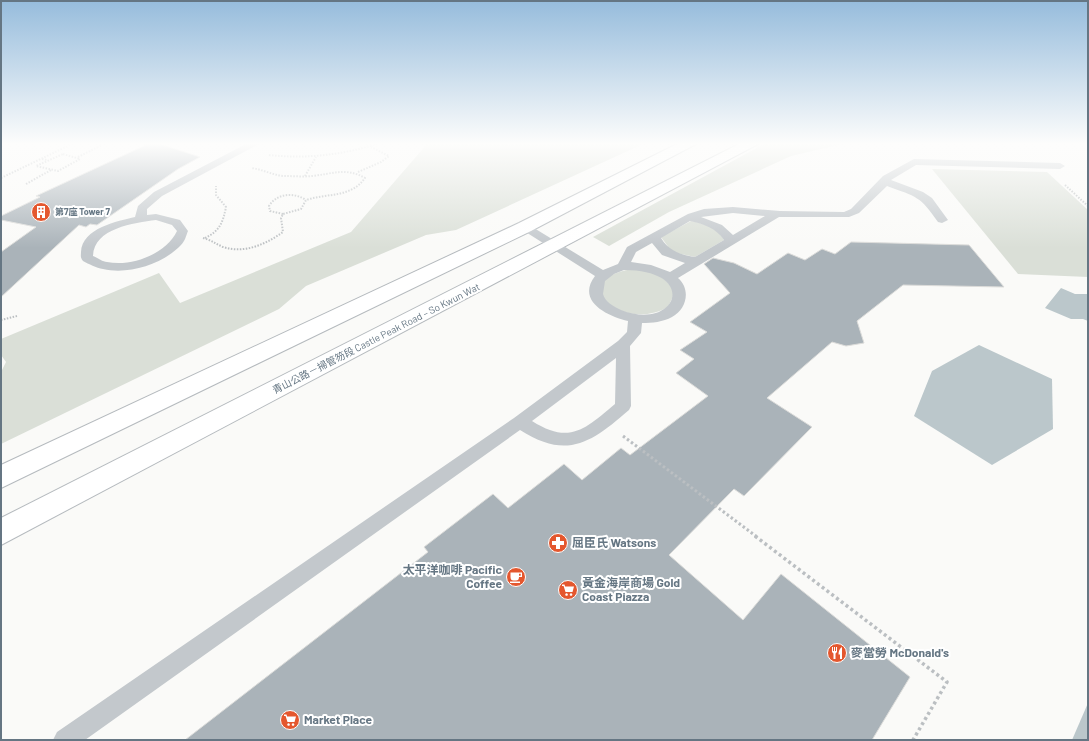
<svg xmlns="http://www.w3.org/2000/svg" width="1089" height="741" font-family="Barlow,'Noto Sans TC',sans-serif">
  <style>
    .green { fill: #dadfd7 }
    .water { fill: #bbc7cb }
    .building { fill: #aab3b9; stroke: #dcdcda }
    .lines { fill: none; stroke-linecap: round; stroke-linejoin: round }
    .primary-casing { stroke: #b5babe; stroke-width: 2 }
    .path-far2 { stroke: #bbbfc2; stroke-width: 2; stroke-dasharray: 1.5 1.5; stroke-linecap: butt }
    .path-far1 { stroke: #bbbfc2; stroke-width: 3; stroke-dasharray: 2.5 2.5; stroke-linecap: butt }
    .path { stroke: #bbbfc2; stroke-width: 3.5; stroke-dasharray: 3 3; stroke-linecap: butt }
    .service { fill: #c3c8cc; fill-rule: evenodd }
    .primary { fill: #fff; fill-rule: evenodd }
    .labels { text-anchor: middle; stroke-width: 4; stroke-linejoin: round; paint-order: stroke }
    .far-poi-label { font-size: 9px; font-weight: bold; fill: #657683; stroke: #fff; text-anchor: start }
    .street-label { font-size: 10px; fill: #657683; stroke: #fff }
    .near-poi-label { font-size: 12px; font-weight: bold; fill: #657683; stroke: #fff; text-anchor: start }
  </style>
  <rect width="100%" height="100%" fill="#fafaf8"/>
  <g class="green">
    <path d="M427 144H643L456 230 426 235 306 286 279 309 1 444V372L6 362 1 355V339L159 273 180 303 351 232Z"/>
    <path d="M764 144H842L791 156 669 212 609 246 593 237Z"/>
    <path d="M932 169 1047 172 1088 210V277L1018 274Z"/>
    <path d="M691 221C704 223 718 228 724 240L695 257 672 252 661 237Z"/>
    <path d="M633 269C650 271 669 276 674 294L668 307C647 319 617 317 602 296L604 280C613 273 621 271 633 269Z"/>
  </g>
  <g class="water">
    <path d="M1061 288 1075 294H1088V321L1083 319H1071L1045 308Z"/>
    <path d="M979 345 1052 379 1053 429 992 465 914 416 932 371Z"/>
    <path d="M1088 703V740H1072Z"/>
  </g>
  <g class="building">
    <path d="M148 144H160L200 157 178 169 97 225 90 224 86 227 79 225 1 297V252L36 227 1 220V216L40 197 36 196Z"/>
    <path d="M851 242 969 245 1004 287 903 285 857 321 864 343 846 346 832 342 767 398 812 427 744 496 734 489 669 555 743 620 781 574 910 677 872 740H185L428 552 424 547 493 494 508 508 564 464 582 480 621 448 630 455 708 396 676 373 694 359 680 350 707 332 690 322 730 293 704 264 713 258 734 263 757 274 788 253 805 260 822 249 835 254Z"/>
  </g>
  <g class="lines">
    <defs>
      <g id="primary">
        <path d="M677 144H696L531 231 1 488V465L519 223Z"/>
        <path d="M739 144H758L1 545V518Z"/>
      </g>
    </defs>
    <use href="#primary" class="primary-casing"/>
    <g class="path-far2">
      <path d="M63 154 80 159 58 171 36 166Z"/>
      <path d="M269 155C306 159 341 155 377 144"/>
      <path d="M78 157 102 145"/>
      <path d="M42 159 47 160"/>
      <path d="M358 172 381 162 389 156 371 147"/>
      <path d="M305 176 316 157"/>
      <path d="M1 178 72 144"/>
      <path d="M26 184 51 170"/>
      <path d="M1065 185 1088 206"/>
      <path d="M283 214 270 211 269 206C277 193 294 192 306 200"/>
      <path d="M203 238C211 240 216 244 223 247 245 254 266 244 283 232L281 218 283 214 301 209 306 200C327 193 351 198 365 178 346 167 332 174 312 176 303 177 293 176 284 176 272 175 262 169 251 168"/>
      <path d="M205 238C220 231 223 222 226 207L216 195V186"/>
      <path d="M1 320 17 316"/>
    </g>
    <path class="path-far1" d="M623 436 757 537"/>
    <path class="path" d="M755 536 947 682 913 740"/>
    <g class="service">
      <path d="M246 144H259L162 196 147 209V215L156 214 180 220 188 231C186 236 185 241 181 245 163 264 129 275 103 269 96 268 89 264 83 261 80 257 81 256 81 252 82 228 118 221 135 217L138 206 154 192ZM156 220 172 225 177 231C166 254 132 267 107 262 103 262 98 258 93 256 94 228 134 223 156 220Z"/>
      <path d="M914 159 1060 163 1065 166 1060 169 916 165 891 180 923 192 932 198 948 220 942 223 938 222C920 196 917 197 887 186L859 213 849 217H779L678 278C691 289 687 309 672 317 663 322 652 323 642 323L641 333 630 346 631 406 629 410C591 443 567 460 520 430L85 740H53L57 732 514 418 618 341 627 332 628 321C607 316 576 301 595 276L521 229 519 227 521 225H529L603 270 618 264 627 247 688 214 704 209 733 207 780 211 844 212 851 209 883 176ZM733 213 765 216 733 235 722 225 701 217ZM690 221C704 224 716 228 724 240L695 257C681 255 669 251 661 238ZM652 243 662 255 685 263 670 272 651 265 631 262 636 252ZM624 270C700 270 677 332 621 310 613 306 605 302 603 294L605 281 614 274ZM616 358 615 404C585 429 570 445 532 421Z"/>
    </g>
    <use href="#primary" class="primary"/>
  </g>
  <linearGradient id="sky" x2="0" y2="1"><stop stop-color="#96bcdc"/><stop offset="0.58" stop-color="#fdfdfc"/><stop offset="1" stop-color="#fdfdfc" stop-opacity="0"/></linearGradient>
  <rect width="1089" height="248" fill="url(#sky)"/>
  <defs>
    <symbol id="building-disc" viewBox="-11 -11 22 22"><circle r="9.5" fill="#e4572e" stroke="#fff"/><path d="M-4-6H4V6H1V3H-1V6H-4ZM-2.5-4.3h1.7v1.8h-1.7ZM.8-4.3h1.7v1.8H.8ZM-2.5-1h1.7V.8h-1.7ZM.8-1h1.7V.8H.8Z" fill="#fff"/></symbol>
    <symbol id="pharmacy-disc" viewBox="-11 -11 22 22"><circle r="9.5" fill="#e4572e" stroke="#fff"/><path d="M-2-6h4v4h4v4h-4v4h-4v-4h-4v-4h4Z" fill="#fff"/></symbol>
    <symbol id="cafe-disc" viewBox="-11 -11 22 22"><circle r="9.5" fill="#e4572e" stroke="#fff"/><path d="M-5.5-4.5H6V0H3Q3 3.5 0 3.5H-2.5Q-5.5 3.5-5.5 0ZM3-3.2v2h1.7v-2ZM-6 4.5H4V6H-6Z" fill="#fff"/></symbol>
    <symbol id="supermarket-disc" viewBox="-11 -11 22 22"><circle r="9.5" fill="#e4572e" stroke="#fff"/><path d="M-6-5.5h2.5l.6 2H6L4.5 2H-2.5L-4.4-4H-6ZM-1.5 3.2a1.3 1.3 0 1 0 .1 0ZM3 3.2a1.3 1.3 0 1 0 .1 0Z" fill="#fff"/></symbol>
    <symbol id="restaurant-disc" viewBox="-11 -11 22 22"><circle r="9.5" fill="#e4572e" stroke="#fff"/><path d="M-5-6h1v4h1v-4h1v4h1v-4h1v5L-1.5 .5V6h-2V.5L-5-1ZM5-6V6H3V1.5H1.5Q1.5-4 5-6Z" fill="#fff"/></symbol>
  </defs>
  <g fill-rule="evenodd">
    <use href="#building-disc" x="30" y="201" width="22" height="22"/>
    <use href="#pharmacy-disc" x="547" y="532" width="22" height="22"/>
    <use href="#cafe-disc" x="505" y="566" width="22" height="22"/>
    <use href="#supermarket-disc" x="557" y="579" width="22" height="22"/>
    <use href="#restaurant-disc" x="826" y="642" width="22" height="22"/>
    <use href="#supermarket-disc" x="279" y="709" width="22" height="22"/>
  </g>
  <g class="labels">
    <g class="far-poi-label">
      <text x="55" y="215">第7座 Tower 7</text>
    </g>
    <g class="street-label">
      <text transform="translate(376 338) rotate(-27)" y="4">青山公路－掃管笏段 Castle Peak Road – So Kwun Wat</text>
    </g>
    <g class="near-poi-label">
      <text x="572" y="547">屈臣氏 Watsons</text>
      <text x="502" y="574" text-anchor="end">太平洋咖啡 Pacific<tspan x="502" dy="14">Coffee</tspan></text>
      <text x="582" y="587">黃金海岸商場 Gold<tspan x="582" dy="14">Coast Piazza</tspan></text>
      <text x="851" y="657">麥當勞 McDonald's</text>
      <text x="304" y="724">Market Place</text>
    </g>
  </g>
  <rect width="1089" height="741" fill="none" stroke="#657683" stroke-width="4"/>
</svg>
